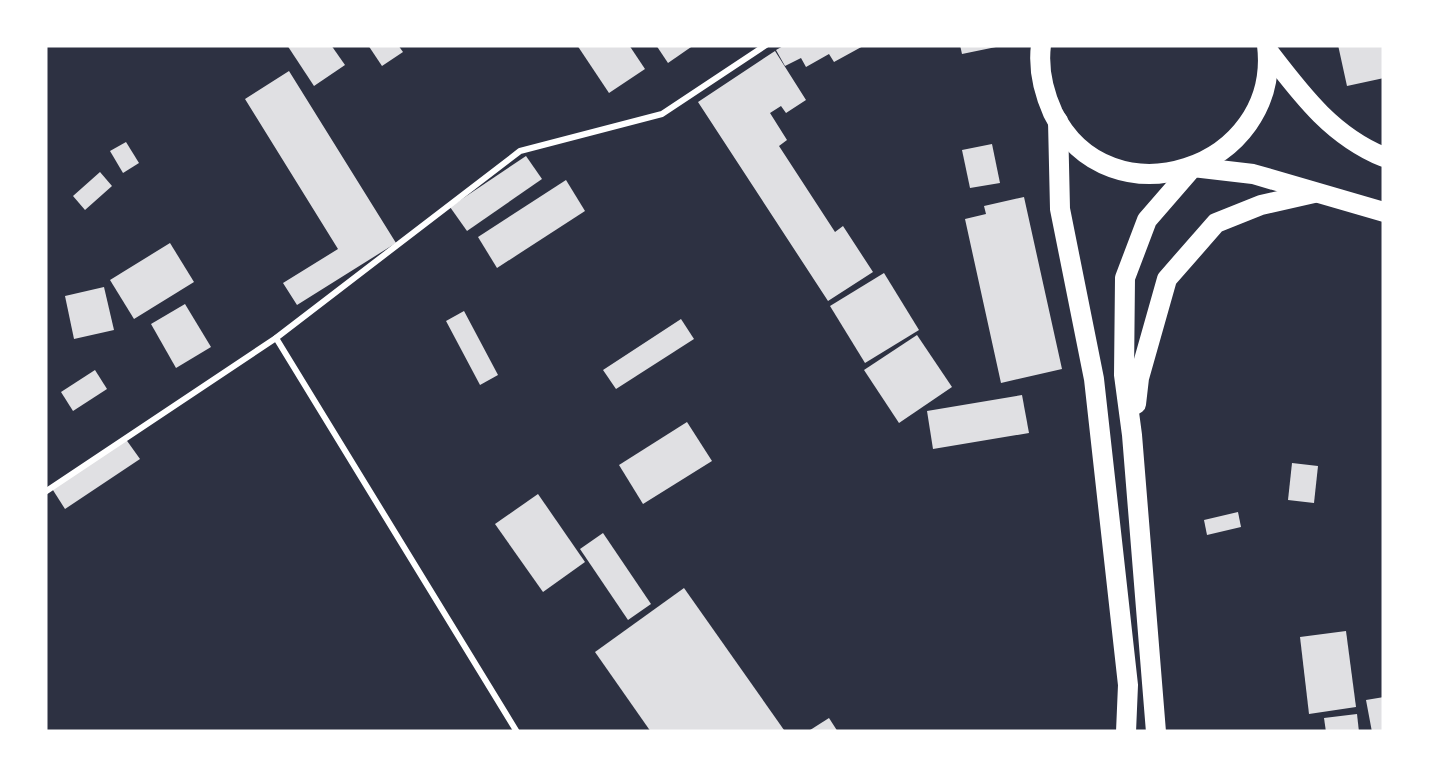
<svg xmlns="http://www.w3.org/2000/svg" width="1429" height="777" font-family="Helvetica,sans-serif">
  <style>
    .building { fill: #e0e0e3 }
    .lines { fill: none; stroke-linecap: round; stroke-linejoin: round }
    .service { stroke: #fff; stroke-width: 6 }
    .primary { stroke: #fff; stroke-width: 20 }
  </style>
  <rect width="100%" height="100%" fill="#2d3142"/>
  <g class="building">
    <path d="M287 45H331L345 65 314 86Z"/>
    <path d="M368 45H398L403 52 382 66Z"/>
    <path d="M577 45H629L645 69 609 93Z"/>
    <path d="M656 45H694L668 63Z"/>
    <path d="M785 45H865L834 62 829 54 806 67 801 58 785 66 776 50Z"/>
    <path d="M960 45H996V47L962 54Z"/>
    <path d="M1338 45H1384V78L1347 86Z"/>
    <path d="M775 51 806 100 786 113 781 106 770 113 787 140 779 146 835 232 843 226 873 272 828 301 698 102Z"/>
    <path d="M289 71 396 243 297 305 283 283 338 249 245 99Z"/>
    <path d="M126 142 139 163 123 173 110 151Z"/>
    <path d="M992 144 1000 183 970 188 962 150Z"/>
    <path d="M526 156 542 179 467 231 450 207Z"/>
    <path d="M100 172 112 186 85 210 73 196Z"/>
    <path d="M566 180 585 211 497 268 478 237Z"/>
    <path d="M1024 197 1062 369 1001 383 965 219 986 214 984 206Z"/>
    <path d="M170 243 194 282 134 319 110 280Z"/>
    <path d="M884 273 919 330 865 363 830 306Z"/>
    <path d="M104 287 114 330 74 339 65 296Z"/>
    <path d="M185 304 211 347 176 368 151 324Z"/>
    <path d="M464 311 498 375 480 385 446 321Z"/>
    <path d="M681 319 694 339 616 389 603 370Z"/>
    <path d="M917 335 952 387 899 423 864 370Z"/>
    <path d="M95 370 107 389 73 411 61 392Z"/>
    <path d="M1022 395 1029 433 933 449 927 411Z"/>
    <path d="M687 422 712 461 643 504 619 465Z"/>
    <path d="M125 438 140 459 65 509 51 487Z"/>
    <path d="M1292 463 1318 466 1314 503 1288 500Z"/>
    <path d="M538 494 585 562 543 592 495 524Z"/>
    <path d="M1238 512 1241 527 1207 535 1204 520Z"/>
    <path d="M603 533 651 604 628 620 580 549Z"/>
    <path d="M684 588 784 730 782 732H651L595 652Z"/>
    <path d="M1346 631 1356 707 1309 714 1300 637Z"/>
    <path d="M1384 697V732H1372L1366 700Z"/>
    <path d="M1357 714 1359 732H1326L1324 718Z"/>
    <path d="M829 718 838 732H807Z"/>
  </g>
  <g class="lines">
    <g class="service">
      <path d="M276 338 517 732"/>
      <path d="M45 492 276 338 520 151 662 114 766 45"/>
    </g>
    <g class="primary">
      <path d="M1041 45C1038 69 1043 91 1053 113 1109 226 1282 169 1267 45"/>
      <path d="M1268 51C1301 94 1332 136 1384 157"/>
      <path d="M1058 121 1060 209 1094 379 1128 685 1126 732"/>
      <path d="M1136 404 1139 378 1167 279 1216 223 1261 205 1314 193"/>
      <path d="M1156 732 1132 435 1124 375 1125 278 1147 220 1193 167 1253 174 1384 212"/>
    </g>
  </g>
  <rect width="1429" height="777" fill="none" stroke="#ffffff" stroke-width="95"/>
</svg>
